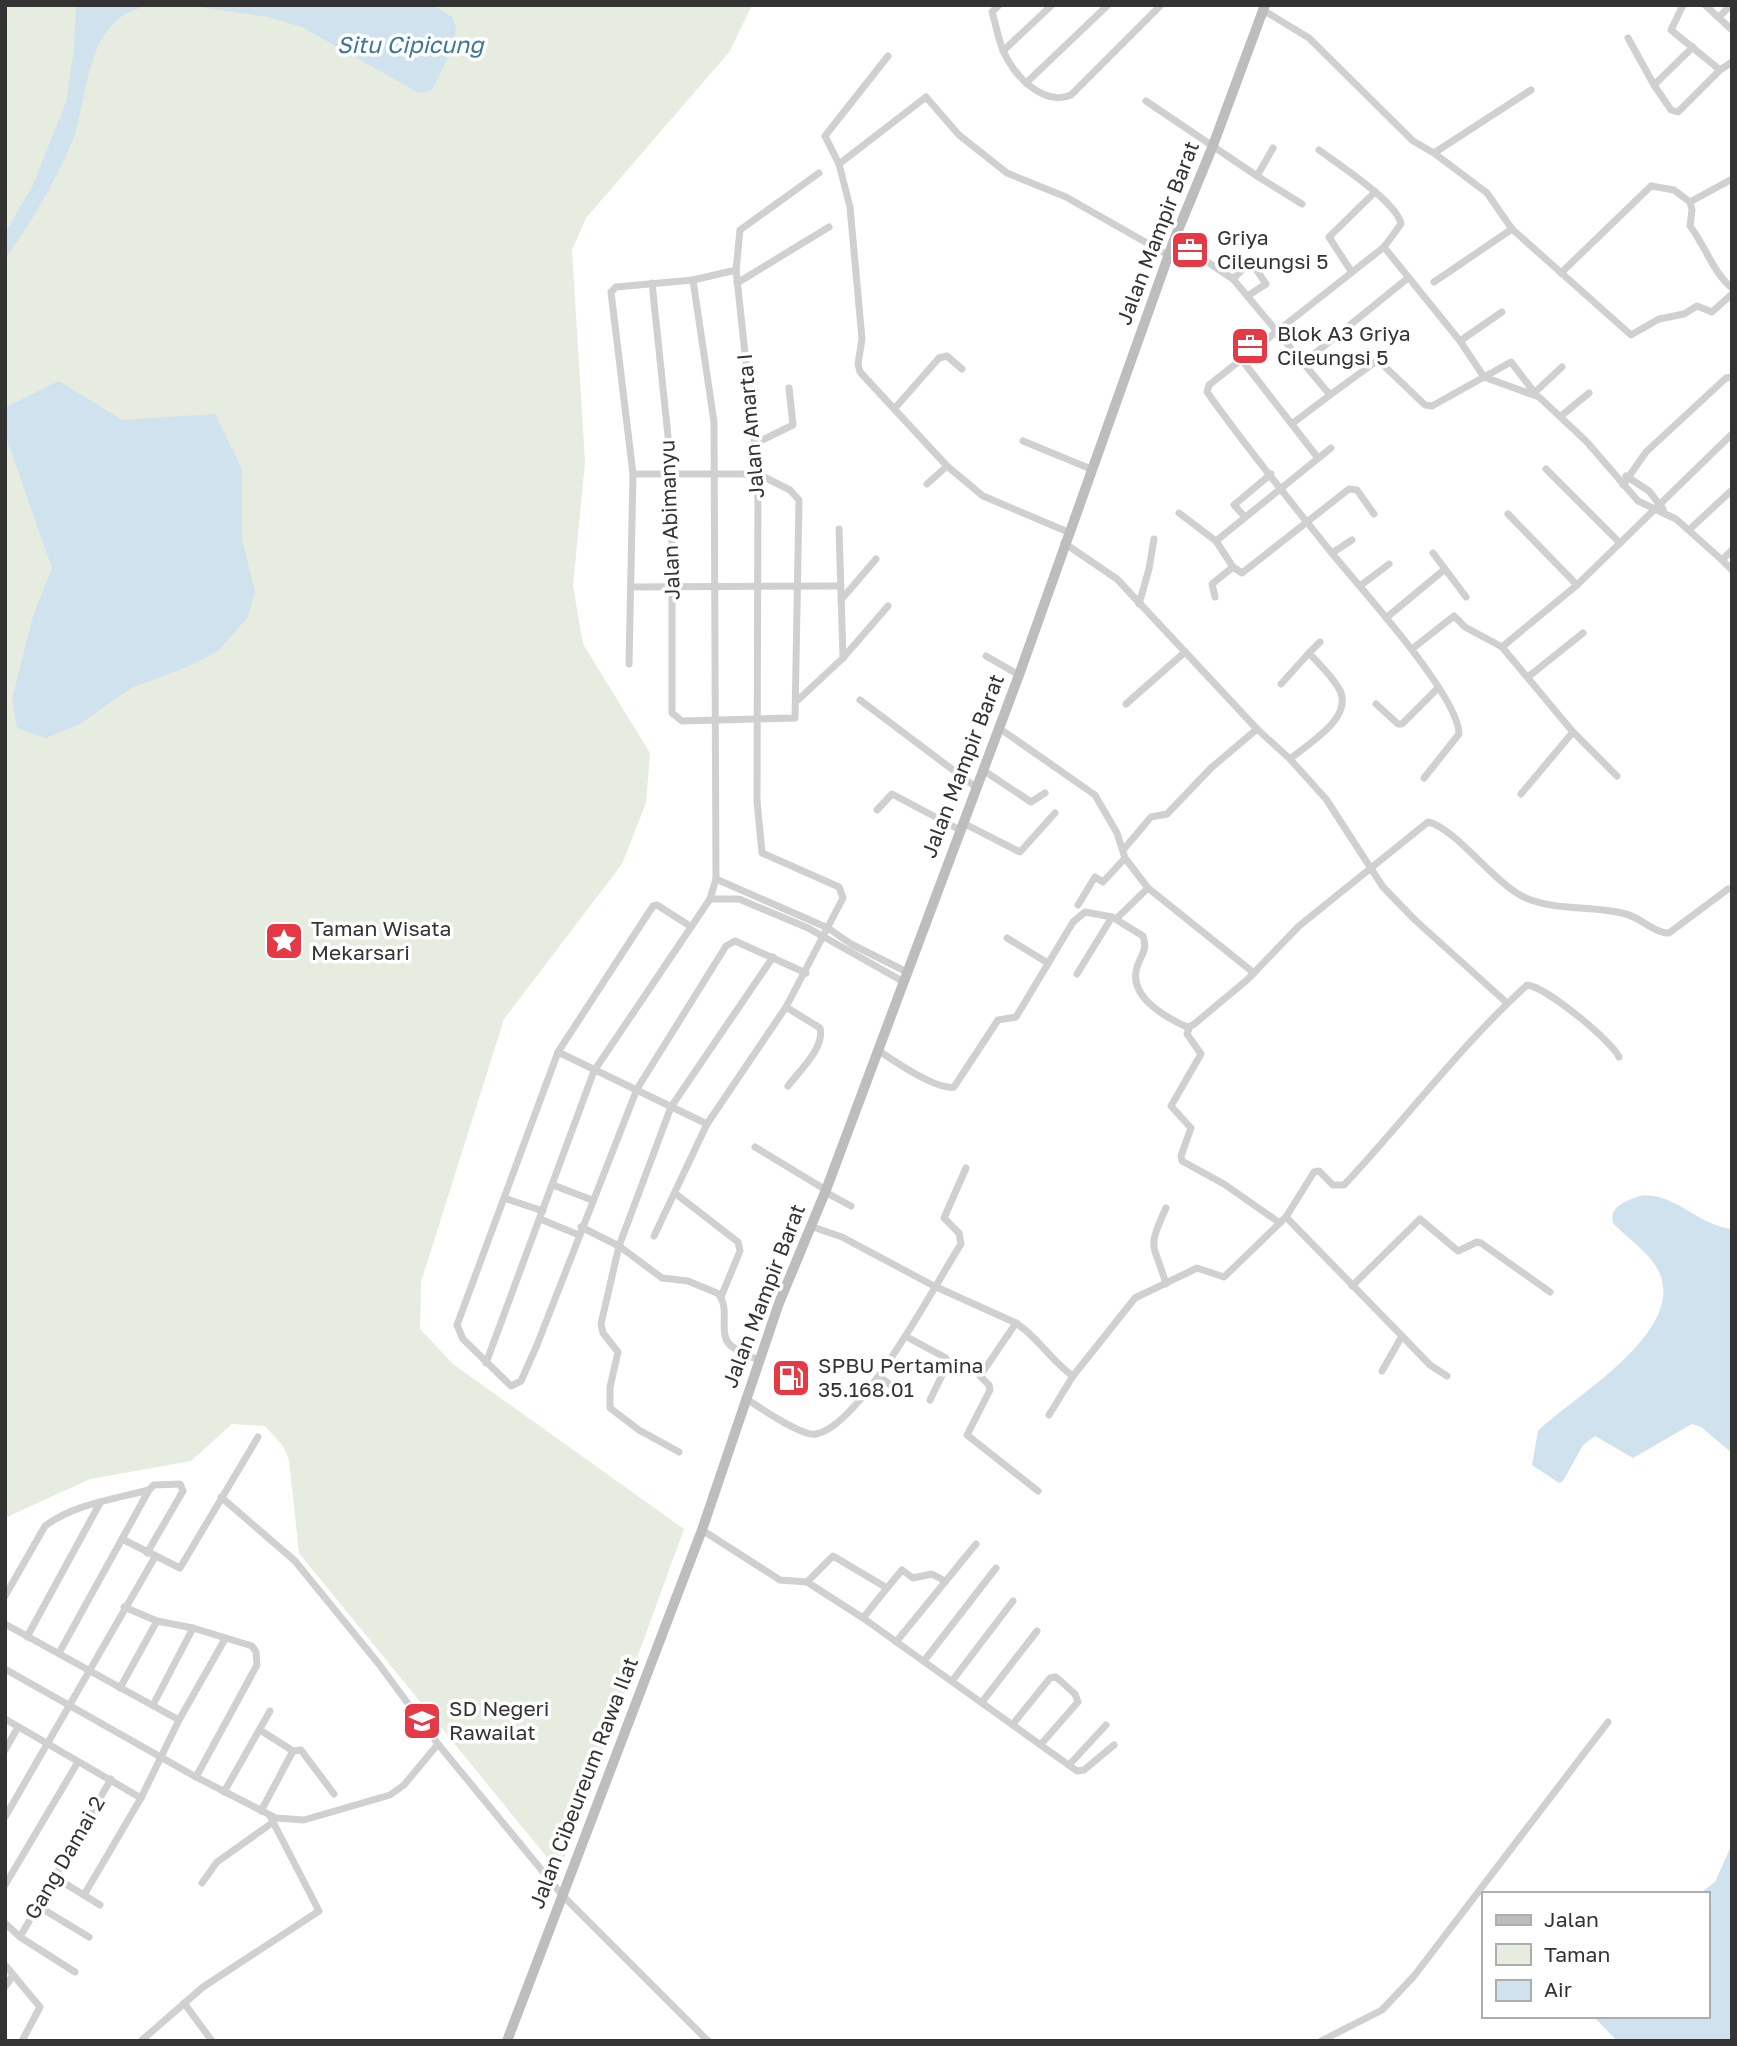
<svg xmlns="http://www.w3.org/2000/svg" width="1737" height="2046" font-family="'Golos Text',sans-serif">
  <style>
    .green { fill: #e6ecdf }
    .water { fill: #cfe2ee }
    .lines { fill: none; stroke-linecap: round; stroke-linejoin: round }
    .street { stroke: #d0d0d0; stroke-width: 7 }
    .secondary { stroke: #bdbdbd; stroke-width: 10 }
    .labels { text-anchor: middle; stroke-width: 7; stroke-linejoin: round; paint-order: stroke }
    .street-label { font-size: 21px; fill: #333; stroke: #fff }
    .poi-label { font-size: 21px; fill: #333; stroke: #fff; text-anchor: start }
    .water-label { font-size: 23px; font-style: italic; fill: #3f7597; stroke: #fff }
  </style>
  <rect width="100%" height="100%" fill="#fff"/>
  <path class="green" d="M5 5H752L730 51 586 218 572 250 585 462 573 586 583 644 650 753 646 803 622 864 504 1019 421 1282 420 1329 453 1364 684 1529 559 1872 299 1553 289 1460 283 1446 265 1426 232 1424 191 1461 90 1479 5 1518Z"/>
  <g class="water">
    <path d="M76 5H153C80 15 92 98 70 147 52 186 31 224 5 258V233L33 185 66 102 74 50Z"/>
    <path d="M187 5H433L452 17 456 26 454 46 432 90 419 93 302 27 268 17Z"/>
    <path d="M59 381 122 420 215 414 242 469V539L255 592 247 618 218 651 187 667 131 688 80 724 46 738 17 728 12 699 33 616 52 568 5 434 6 407Z"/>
    <path d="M1640 1196C1673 1191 1699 1226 1732 1229V1453L1701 1427 1692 1424 1633 1458 1595 1436 1583 1445 1563 1481 1559 1483 1532 1465 1538 1431C1573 1397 1684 1334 1660 1274 1652 1254 1628 1239 1613 1223 1609 1206 1626 1201 1640 1196Z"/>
    <path d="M1732 1844V2041H1617L1593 2016H1707V1894H1699L1715 1882Z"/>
  </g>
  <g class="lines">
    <g class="street">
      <path d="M999 5 992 12C996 25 998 38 1003 50 1012 74 1043 107 1071 95L1161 5"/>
      <path d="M1683 5 1671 30 1720 70"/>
      <path d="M1705 5 1732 30"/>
      <path d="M1263 10 1309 38 1413 141 1434 153 1531 90"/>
      <path d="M1719 17 1731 5"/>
      <path d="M1628 38 1654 85 1693 47"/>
      <path d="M1003 51 1052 5"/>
      <path d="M888 56 825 136 839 164 850 207 862 339 858 364 860 372 947 466 983 496 1068 532"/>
      <path d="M1026 83 1108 5"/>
      <path d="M1654 85 1671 110 1678 112 1720 70 1732 62"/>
      <path d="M1146 101 1257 176 1273 148"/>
      <path d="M1319 150C1338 164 1397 202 1401 224L1384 247 1460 341 1484 377 1511 362 1534 392"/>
      <path d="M1434 153 1487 193 1512 229 1631 335 1659 319 1684 314 1697 306 1712 312 1732 294"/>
      <path d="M839 164 926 97 959 135 1007 173 1066 197 1168 255"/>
      <path d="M1257 176 1302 204"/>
      <path d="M1690 202 1692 210 1690 226C1706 247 1712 271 1732 288"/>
      <path d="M1174 240 1233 279 1330 395 1378 360 1425 405 1432 406 1484 377 1539 397 1586 441 1638 501 1676 519 1722 560 1732 550"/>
      <path d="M1384 247 1209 385 1207 392C1246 447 1289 500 1331 552 1358 586 1459 695 1459 734L1424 778"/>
      <path d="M1351 271 1329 237 1375 192"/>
      <path d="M1561 273 1651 186 1674 190 1690 202 1732 179"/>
      <path d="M1233 279 1247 265 1256 269 1266 284 1249 295"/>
      <path d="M1434 282 1512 229"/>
      <path d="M737 283 829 227"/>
      <path d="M1460 341 1502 312"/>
      <path d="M1242 360 1318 458"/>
      <path d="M1303 363 1408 278"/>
      <path d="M1533 394 1562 367"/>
      <path d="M895 408 939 358 947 356 962 369"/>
      <path d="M1561 416 1589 393"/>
      <path d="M1293 423 1330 395"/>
      <path d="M1023 441 1091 469"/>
      <path d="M754 444 793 425 789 388"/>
      <path d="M1546 469 1620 543"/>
      <path d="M633 474H758L790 490 799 500 795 718 682 721 672 713V474L652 283"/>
      <path d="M1626 476 1649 491 1663 509"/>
      <path d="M927 484 947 466"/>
      <path d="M1623 485 1646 452 1726 378 1732 377"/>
      <path d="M1179 513 1216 541 1233 567 1242 573 1349 489 1357 490 1374 514"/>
      <path d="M1508 514 1577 585"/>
      <path d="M1245 517 1234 505 1271 474"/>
      <path d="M839 529 843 658"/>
      <path d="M1690 529 1732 490"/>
      <path d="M1216 541 1331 448"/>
      <path d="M1064 543 1117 579 1257 729 1290 759 1326 799 1383 887 1415 920 1507 1003"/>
      <path d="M1332 553 1352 540"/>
      <path d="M1433 553 1466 597"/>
      <path d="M1722 560 1732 570"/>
      <path d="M1360 586 1389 564"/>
      <path d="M631 587 840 586"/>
      <path d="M1215 597 1212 584 1233 567"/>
      <path d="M841 600 876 559"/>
      <path d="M1139 604 1149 569 1154 539"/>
      <path d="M1386 618 1445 569"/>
      <path d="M1412 649 1454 616 1465 627 1502 647"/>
      <path d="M1309 653 1320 642"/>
      <path d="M986 656 1019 675"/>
      <path d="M629 664 633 474 611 292 616 287 693 280 736 270"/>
      <path d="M1528 677 1583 633"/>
      <path d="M1281 684 1309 653C1319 664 1331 675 1338 687 1357 716 1309 743 1290 759"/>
      <path d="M798 700 843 658 888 606"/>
      <path d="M860 700 977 788"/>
      <path d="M1126 704 1185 652"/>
      <path d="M1376 704 1398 724H1402L1438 688"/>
      <path d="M999 728 1095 795 1117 833 1125 858 1148 888 1254 973"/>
      <path d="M983 770 1031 802 1045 793"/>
      <path d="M1617 776 1573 732 1502 647 1577 585 1732 434"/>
      <path d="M1521 794 1573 732"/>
      <path d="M877 810 892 794 960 830"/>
      <path d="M963 823 1020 852 1055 813"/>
      <path d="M1124 849 1151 817 1167 814 1211 768 1257 729"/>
      <path d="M716 879 828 928 851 944 907 972"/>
      <path d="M710 899H739L808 928 904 982"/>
      <path d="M1078 905 1095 877 1103 882 1125 858"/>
      <path d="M1116 919 1148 888"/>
      <path d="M690 926 657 905 653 906 558 1052 457 1325 463 1339 511 1386 521 1381 537 1345 637 1089 726 946 735 941 806 973"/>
      <path d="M1007 938 1048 963"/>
      <path d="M1077 974 1112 917"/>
      <path d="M786 1007 820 1028C825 1048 799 1071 788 1086"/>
      <path d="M1190 1026 1187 1034 1201 1054 1171 1106 1191 1128 1181 1156 1182 1161 1224 1184 1280 1223"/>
      <path d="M878 1050C894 1061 936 1090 954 1087L998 1020 1016 1017 1073 922 1085 912 1112 917 1143 936C1148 951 1141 954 1137 967 1128 997 1165 1017 1187 1027L1193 1025 1247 980 1299 926 1428 822C1455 828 1492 880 1520 895 1551 912 1593 905 1626 914 1641 918 1654 933 1669 933L1728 889"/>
      <path d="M558 1052 707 1124"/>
      <path d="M755 1147 826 1190"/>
      <path d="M553 1185 592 1200"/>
      <path d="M825 1192 851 1206"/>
      <path d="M676 1194 738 1242 740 1251 721 1297"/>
      <path d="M504 1198 543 1211"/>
      <path d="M1286 1217 1402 1336 1382 1371"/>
      <path d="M540 1219 579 1235"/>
      <path d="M810 1226 842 1237 934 1286 1016 1323 980 1376 989 1385 990 1390 967 1435 1038 1491"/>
      <path d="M581 1227 619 1246 662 1278 688 1281 717 1293C732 1307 717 1332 730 1345 738 1352 751 1356 760 1361"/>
      <path d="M654 1236 707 1124 786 1007 843 898 839 887 762 853 757 801 758 474 736 270 740 230 819 173"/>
      <path d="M1166 1284C1154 1242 1146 1251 1166 1208"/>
      <path d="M1352 1286 1420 1219 1458 1251 1477 1242 1481 1243 1550 1292"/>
      <path d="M1016 1323C1039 1338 1051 1361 1073 1376"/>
      <path d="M1402 1336 1430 1365 1447 1376"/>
      <path d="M907 1337 946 1358 948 1363 930 1400"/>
      <path d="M486 1363 594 1071 710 899 716 879 714 422 693 280"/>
      <path d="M879 1376 903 1395"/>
      <path d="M745 1398C759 1407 802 1437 816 1434 862 1425 935 1284 961 1244L959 1233 944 1218 966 1168"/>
      <path d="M1049 1415 1073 1376 1135 1298 1197 1268 1224 1277 1286 1217 1314 1172 1319 1171 1333 1185H1344C1406 1119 1460 1046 1527 985 1545 986 1612 1041 1619 1057"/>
      <path d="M679 1452 639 1430 610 1408V1387L618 1352 603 1333 601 1324 619 1246 671 1107 773 957"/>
      <path d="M221 1497 295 1561 378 1663 438 1744 563 1896 708 2041"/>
      <path d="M702 1530 780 1580 807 1582 863 1618 1077 1771 1084 1770 1114 1745"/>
      <path d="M122 1539 180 1568 258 1437"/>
      <path d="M807 1582 833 1556 887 1588 902 1570 913 1578 932 1574 945 1581"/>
      <path d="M5 1596 45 1526C74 1504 114 1499 149 1490L154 1485 180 1484 183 1491 147 1553"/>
      <path d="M124 1607 157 1621 193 1628 252 1646 256 1652 257 1665 196 1777"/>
      <path d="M863 1618 887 1588"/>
      <path d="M5 1624 179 1720"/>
      <path d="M27 1637 100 1503"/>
      <path d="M896 1642 976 1544"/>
      <path d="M59 1653 149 1490"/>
      <path d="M924 1661 996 1568"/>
      <path d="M5 1669 196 1777 276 1818 304 1820 390 1795 404 1785 438 1744"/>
      <path d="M952 1681 1013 1601"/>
      <path d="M120 1688 157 1621"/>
      <path d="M982 1702 1037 1631"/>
      <path d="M153 1705 193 1628"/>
      <path d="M5 1719 141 1798"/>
      <path d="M1013 1724 1050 1678 1056 1677 1075 1694 1078 1702 1042 1743"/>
      <path d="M260 1730 293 1751 301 1750 334 1794"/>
      <path d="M5 1750 18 1727"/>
      <path d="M1070 1764 1106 1725"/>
      <path d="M224 1792 270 1711"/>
      <path d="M261 1811 293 1751"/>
      <path d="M5 1817 155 1557"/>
      <path d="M53 1876 100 1905"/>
      <path d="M202 1883 217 1862 272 1823"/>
      <path d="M5 1885 78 1762"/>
      <path d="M84 1895 141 1798 179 1720 225 1639"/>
      <path d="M36 1905 89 1937"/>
      <path d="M5 1923 20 1937 75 1972"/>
      <path d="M20 1937 111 1779"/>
      <path d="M5 1965 40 2007 22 2041"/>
      <path d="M5 1987 13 1975"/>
      <path d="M184 2003 212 2041"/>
      <path d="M141 2041 203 1987 319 1911 270 1816"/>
      <path d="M1321 2041 1382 2010 1414 1976 1608 1722"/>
    </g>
    <path class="secondary" d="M507 2041 702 1530 779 1303 826 1190 897 1000 1019 675 1174 240 1212 148 1265 5"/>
  </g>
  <defs>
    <symbol id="office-square" viewBox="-11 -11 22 22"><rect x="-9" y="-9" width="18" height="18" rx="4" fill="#e63946" stroke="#fff"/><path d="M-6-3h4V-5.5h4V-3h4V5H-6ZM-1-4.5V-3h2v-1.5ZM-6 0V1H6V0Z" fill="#fff"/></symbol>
    <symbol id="sight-square" viewBox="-11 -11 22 22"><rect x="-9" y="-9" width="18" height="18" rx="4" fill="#e63946" stroke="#fff"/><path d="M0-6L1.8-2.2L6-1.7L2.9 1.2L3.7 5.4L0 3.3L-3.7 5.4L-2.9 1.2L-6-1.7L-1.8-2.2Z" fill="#fff"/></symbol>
    <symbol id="fuel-square" viewBox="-11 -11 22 22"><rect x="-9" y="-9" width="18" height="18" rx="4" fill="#e63946" stroke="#fff"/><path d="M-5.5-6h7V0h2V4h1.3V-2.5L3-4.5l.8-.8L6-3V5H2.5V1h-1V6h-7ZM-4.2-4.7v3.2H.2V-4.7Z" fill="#fff"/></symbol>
    <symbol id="school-square" viewBox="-11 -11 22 22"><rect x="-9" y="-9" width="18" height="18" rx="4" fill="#e63946" stroke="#fff"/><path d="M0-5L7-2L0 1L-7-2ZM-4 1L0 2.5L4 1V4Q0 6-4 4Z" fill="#fff"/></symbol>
  </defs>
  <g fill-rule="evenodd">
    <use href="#office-square" x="1168" y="228" width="44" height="44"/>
    <use href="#office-square" x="1228" y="324" width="44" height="44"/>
    <use href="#sight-square" x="262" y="919" width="44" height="44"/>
    <use href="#fuel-square" x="769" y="1356" width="44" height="44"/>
    <use href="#school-square" x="400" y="1699" width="44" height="44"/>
  </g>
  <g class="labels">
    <g class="street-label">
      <text transform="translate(1158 233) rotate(-69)" y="7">Jalan Mampir Barat</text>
      <text transform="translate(751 426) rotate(-95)" y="7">Jalan Amarta I</text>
      <text transform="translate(670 520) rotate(-92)" y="7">Jalan Abimanyu</text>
      <text transform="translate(963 766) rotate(-69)" y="7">Jalan Mampir Barat</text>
      <text transform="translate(764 1296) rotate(-69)" y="7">Jalan Mampir Barat</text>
      <text transform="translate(584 1783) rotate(-69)" y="7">Jalan Cibeureum Rawa Ilat</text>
      <text transform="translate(65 1858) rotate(-60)" y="7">Gang Damai 2</text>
    </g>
    <g class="poi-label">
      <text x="1217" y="245">Griya<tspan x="1217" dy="24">Cileungsi 5</tspan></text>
      <text x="1277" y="341">Blok A3 Griya<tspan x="1277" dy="24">Cileungsi 5</tspan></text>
      <text x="311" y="936">Taman Wisata<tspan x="311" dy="24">Mekarsari</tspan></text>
      <text x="818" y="1373">SPBU Pertamina<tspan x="818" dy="24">35.168.01</tspan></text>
      <text x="449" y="1716">SD Negeri<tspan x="449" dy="24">Rawailat</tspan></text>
    </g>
    <g class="water-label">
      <text x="410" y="53">Situ Cipicung</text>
    </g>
  </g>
  <rect width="1737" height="2046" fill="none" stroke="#333333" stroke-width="14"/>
  <rect x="1482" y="1892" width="228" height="126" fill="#ffffff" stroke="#adadad" stroke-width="2"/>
  <rect x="1496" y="1915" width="35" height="10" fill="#bdbdbd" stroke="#adadad" stroke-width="2"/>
  <text x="1544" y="1927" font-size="21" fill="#333333">Jalan</text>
  <rect x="1496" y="1944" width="35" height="21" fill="#e6ecdf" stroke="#adadad" stroke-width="2"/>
  <text x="1544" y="1962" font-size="21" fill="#333333">Taman</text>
  <rect x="1496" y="1980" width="35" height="21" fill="#cfe2ee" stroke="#adadad" stroke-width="2"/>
  <text x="1544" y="1997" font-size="21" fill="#333333">Air</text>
</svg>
